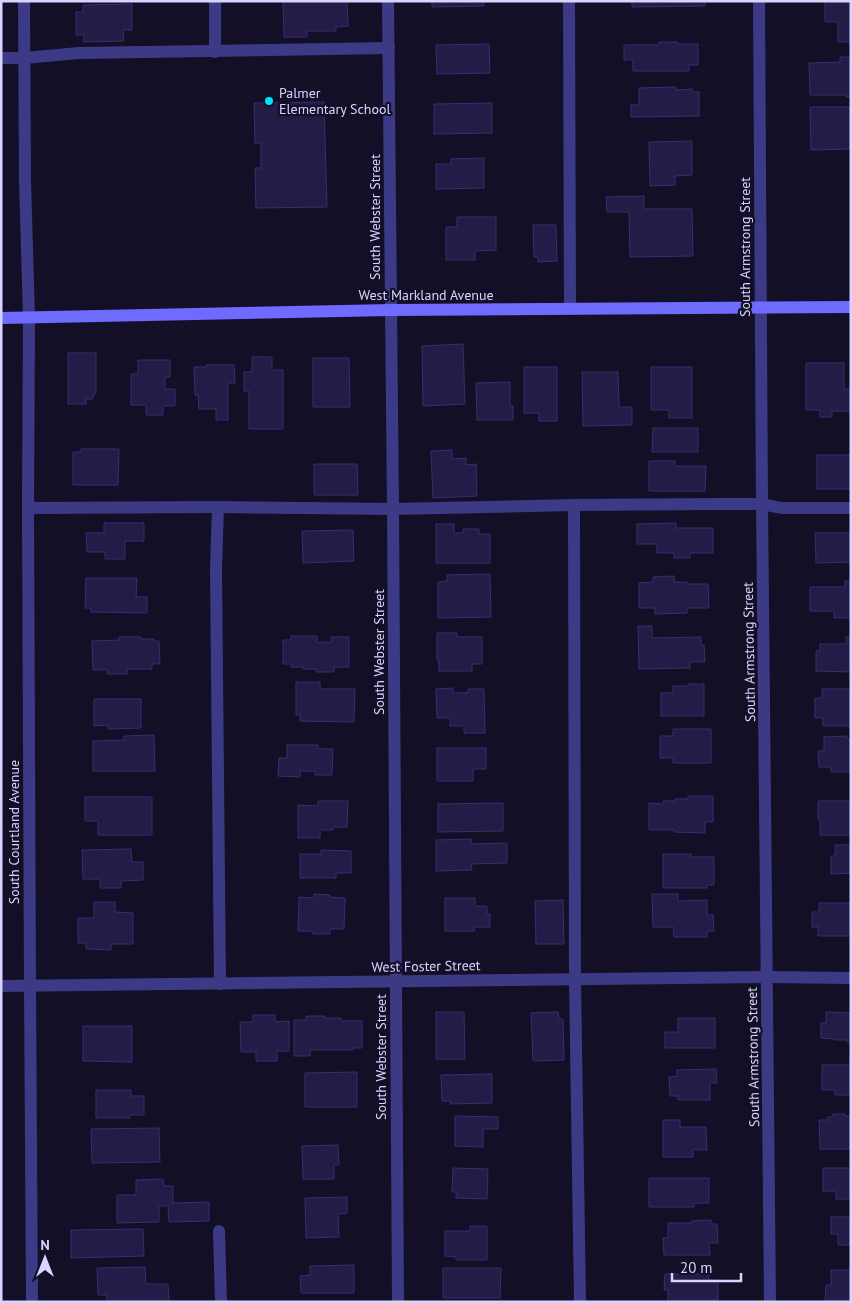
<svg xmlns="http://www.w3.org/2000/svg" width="852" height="1303" font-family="'PT Sans',sans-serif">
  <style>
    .building { fill: #241b47; stroke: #3b2d73 }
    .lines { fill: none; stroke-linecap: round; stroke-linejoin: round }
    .lane { stroke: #3d3a85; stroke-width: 12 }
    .street { stroke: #3d3a85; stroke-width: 12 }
    .secondary { stroke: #6f6bff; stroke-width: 12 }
    .poi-dot { fill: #00e5ff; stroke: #130f26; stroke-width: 2 }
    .labels { text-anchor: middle; stroke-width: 4.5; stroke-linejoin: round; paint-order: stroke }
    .poi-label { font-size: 14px; fill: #d9d4ff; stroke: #130f26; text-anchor: start }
    .street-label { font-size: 14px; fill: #d9d4ff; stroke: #130f26 }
  </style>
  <rect width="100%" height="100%" fill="#130f26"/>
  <g class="building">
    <path d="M283 1H347L348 26 336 27V31H307V37H284Z"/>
    <path d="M432 1H484V6L432 7Z"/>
    <path d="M632 1H705V6L632 7Z"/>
    <path d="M825 1H851V42H838V22H825Z"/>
    <path d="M132 4V30H123L124 41 84 42V35H76V12H83V5Z"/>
    <path d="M659 42H677L678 44H698V65H689V71H633V60H624V45H659Z"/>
    <path d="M489 44 490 73 437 74 436 45Z"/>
    <path d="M840 57H851V97H846V95H810L809 63 840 62Z"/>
    <path d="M676 87V90L692 89 693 92H699V116L631 117V105H639V88Z"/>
    <path d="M324 102 327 207 256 208 255 168H261V143H255L254 103Z"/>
    <path d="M492 103V133L434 134V104Z"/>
    <path d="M810 107H851V149L811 150Z"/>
    <path d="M692 141V175L675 176V185L650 186 649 142Z"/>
    <path d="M484 158V188L436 189V164H451V159Z"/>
    <path d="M644 196V209H692L693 256 630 257 629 212H607L606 197Z"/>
    <path d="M457 217H496V250L475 251V260H446V227H457Z"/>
    <path d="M533 225H556L557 261 538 262V257H534Z"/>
    <path d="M463 344 465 404 423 406 422 346Z"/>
    <path d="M68 353H96V391L92 399H86V404H68Z"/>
    <path d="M252 357H272V370H283V429H249V391H244V372H252Z"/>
    <path d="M313 358H349L350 407H313Z"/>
    <path d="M138 360H170V377H165V389H175V406H163V415H146V405H131V374H138Z"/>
    <path d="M806 363H844V389H851V411H832V417H820V410H806Z"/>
    <path d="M206 365H234L235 383H228V420H216V409H199L198 395H195L194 367H206Z"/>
    <path d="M524 367H557V421H539V413H524Z"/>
    <path d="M651 367H692V418H669V410H651Z"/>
    <path d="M582 372H618L619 407H632V425L583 426Z"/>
    <path d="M510 382V406H513V420H477L476 383Z"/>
    <path d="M653 428H698V452H652Z"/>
    <path d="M81 449H119L118 485H73V452H81Z"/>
    <path d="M452 450V459L466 458V465L476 464 477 496 433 498 431 451Z"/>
    <rect x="817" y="455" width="34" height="34"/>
    <path d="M649 461H675V466H706L705 491H649Z"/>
    <path d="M314 464H357L358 495H314Z"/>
    <path d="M104 523H144V541H125V559H105V552H87L86 533H104Z"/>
    <path d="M676 523V528H713V553H690V558H674V553H657V544H637V524Z"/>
    <path d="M436 524H454V533H463V529H479V534H490V563H436Z"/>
    <path d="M353 530 354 561 303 563 302 531Z"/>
    <path d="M815 533H851V562L816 563Z"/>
    <path d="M490 574 491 617 438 618V582L447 581V575Z"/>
    <path d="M674 576V582H687V584H708L709 608H687V613L655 614V608H639V583L653 582V577Z"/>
    <path d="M86 578H137L136 597H147V613L91 612V608H85Z"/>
    <path d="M845 581H851V618H834V611H810V587H845Z"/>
    <path d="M638 626H652V638L701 637V645H704L705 662H690V668L639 669Z"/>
    <path d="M437 633H457V637H482V664H472V671H439V660H437Z"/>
    <path d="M291 636H317V642H331V637H349V667H334V672H316V669H303V667H291V664H283V640H291Z"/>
    <path d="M119 637H141V639H154V641H159L160 664H152V669H127V674H107V670H93L92 641 119 640Z"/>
    <path d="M846 637H851V672L816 671V651H820V644H846Z"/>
    <path d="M296 682H320V689H355L354 722 300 721V715H296Z"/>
    <path d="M688 684H704V716H661V693H673V686H688Z"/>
    <path d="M453 688V693H468V689H484L485 733H464V726H450V718H437L436 689Z"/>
    <path d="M822 689H851V726H823V718H815V698H822Z"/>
    <path d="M94 699H141V728L108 729V725L94 726Z"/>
    <path d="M673 729H711V763H673V758H660V736H673Z"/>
    <path d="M154 735 155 771H93V741L124 740V736Z"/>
    <path d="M847 736V739H851V772H831V767H819L818 751H824V737Z"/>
    <path d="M287 745H318V749H333L332 775H315V771H300V777L278 776 279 758H287Z"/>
    <path d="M437 748H486V769H473V781H437Z"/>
    <path d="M688 796H713V822H705V833L674 832V830H649V803L663 804V801H675V799H688Z"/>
    <path d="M85 797H152V835H98V821H85Z"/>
    <path d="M318 801H348L347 827H333V830H320V838H298V805L318 806Z"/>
    <path d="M818 801H851V835H820V819H818Z"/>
    <path d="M503 803V831L438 832V804Z"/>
    <path d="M471 839V844L507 843V863L471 864 472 870 436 871V840Z"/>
    <path d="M835 845H851V873L831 874V856H835Z"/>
    <path d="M131 849 132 862H143V880L121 881V888H100V879H83L82 850Z"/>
    <path d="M321 850 351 851V873H336V878H300V854H321Z"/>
    <path d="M663 854H691V857H714V885H707V888H663Z"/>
    <path d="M314 894 330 895V897L345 898 344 929H330V934H313V931H298L299 897 314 898Z"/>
    <path d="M652 894H678V901L707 900V915H713L714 931H707V937H674L673 927H653Z"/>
    <path d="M445 898H475V906H487V914H490V927H475L474 931H445Z"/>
    <path d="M563 900 564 944H536L535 901Z"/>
    <path d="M94 902H115V912L133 913V944H111V950L86 949V943H78V918H94Z"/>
    <path d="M819 903H851V936H818V927H812V912H819Z"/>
    <path d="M436 1012H464L465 1059H436Z"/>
    <path d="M558 1012 559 1019H563L564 1060 533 1061 531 1013Z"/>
    <path d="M826 1012 851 1013V1042H847V1040H834V1039L821 1038V1023H826Z"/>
    <path d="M253 1015H275V1022L289 1021V1051H277V1061H256V1052H241L240 1022H253Z"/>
    <path d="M306 1016H325V1018H341V1021H362V1048H353V1050H310V1056H294V1020H306Z"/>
    <path d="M678 1018H715V1048H665V1032H678Z"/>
    <path d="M83 1026H132V1062L83 1061Z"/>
    <path d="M850 1058H851V1095H835V1090H822V1065H850Z"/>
    <path d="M716 1069 717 1083H710V1100H678V1096H670L669 1077 677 1076V1070Z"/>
    <path d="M357 1072V1107H305V1073Z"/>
    <path d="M492 1074V1103L450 1104V1101H442L441 1075Z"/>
    <path d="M96 1090H131V1096H144V1115H130V1118H96Z"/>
    <path d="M833 1114H845V1116H851V1149H820L819 1120H828V1117H833Z"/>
    <path d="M455 1116 498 1117V1129H483V1147L455 1146Z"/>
    <path d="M663 1120H680V1127H706L707 1150H693V1157H663Z"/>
    <path d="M159 1128 160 1162 92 1163 91 1129Z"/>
    <path d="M338 1145 339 1165H334V1179H303L302 1146Z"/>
    <path d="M453 1168 488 1169 487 1199 456 1198V1192H452Z"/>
    <path d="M823 1168H851V1199H836V1191H823Z"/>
    <path d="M649 1178H709V1203H694V1207H649Z"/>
    <path d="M163 1179 164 1186H173V1203L209 1202V1221L169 1222 168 1206H159V1222L117 1223V1195H136V1180Z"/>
    <path d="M347 1197V1213L338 1214 339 1237 306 1238 305 1198Z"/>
    <path d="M831 1217H851V1245H838V1234H831Z"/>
    <path d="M711 1220V1224H717L718 1243H709L710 1255H664L663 1238H668V1223H692V1221Z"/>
    <path d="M470 1226H487V1260H456V1257L445 1256V1231H470Z"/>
    <path d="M143 1229 144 1256 71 1258V1230Z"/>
    <path d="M354 1265V1293H301L300 1276 310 1275V1266Z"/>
    <path d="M145 1267 146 1284H168L169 1302H107V1295H98L97 1268Z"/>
    <path d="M443 1268H501L500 1298H443Z"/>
    <path d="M831 1270H851V1302H825L826 1285H831Z"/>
    <path d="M665 1274H709V1280H718V1300H713V1302H668V1290H664Z"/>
  </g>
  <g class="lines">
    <g class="lane">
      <path d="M215 1V52"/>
      <path d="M569 1 570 309"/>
      <path d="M1 58H24L79 53 389 48"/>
      <path d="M574 505 575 980 580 1302"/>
      <path d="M218 507 216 569 220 984"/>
      <path d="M28 508 218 507 393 509 574 505 721 504H762L781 508H851"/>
      <path d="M219 1231 221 1302"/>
    </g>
    <g class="street">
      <path d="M24 1 25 181 29 317 28 508 30 986 32 1302"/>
      <path d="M388 1 393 509 398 1302"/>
      <path d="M759 1 762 504 770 1302"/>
      <path d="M1 986 767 977 851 978"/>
    </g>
    <path class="secondary" d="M1 318 391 310 851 307"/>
  </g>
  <circle class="poi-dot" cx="269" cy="101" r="5"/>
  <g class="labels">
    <g class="poi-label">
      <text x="279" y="98">Palmer<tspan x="279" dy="16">Elementary School</tspan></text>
    </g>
    <g class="street-label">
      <text transform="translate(375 217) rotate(-90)" y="5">South Webster Street</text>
      <text transform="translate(745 247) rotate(-90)" y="5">South Armstrong Street</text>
      <text x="426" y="300">West Markland Avenue</text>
      <text transform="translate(379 652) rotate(-90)" y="5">South Webster Street</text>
      <text transform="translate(749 652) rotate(-91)" y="5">South Armstrong Street</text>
      <text transform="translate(14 832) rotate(-90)" y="5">South Courtland Avenue</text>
      <text transform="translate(426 966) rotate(-1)" y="5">West Foster Street</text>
      <text transform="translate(381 1057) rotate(-90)" y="5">South Webster Street</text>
      <text transform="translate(753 1057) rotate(-91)" y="5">South Armstrong Street</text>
    </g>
  </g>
  <rect width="852" height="1303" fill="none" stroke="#d9d4ff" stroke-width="5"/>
  <g transform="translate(45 1258)" stroke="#130f26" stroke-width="4" paint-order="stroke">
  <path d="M0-4L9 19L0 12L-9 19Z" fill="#d9d4ff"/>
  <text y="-8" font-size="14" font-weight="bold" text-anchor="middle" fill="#d9d4ff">N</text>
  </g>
  <path d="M672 1273v8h69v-8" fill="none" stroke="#d9d4ff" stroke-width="2.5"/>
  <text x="680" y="1273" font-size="15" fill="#d9d4ff" stroke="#130f26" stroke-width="4" paint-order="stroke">20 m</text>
</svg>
